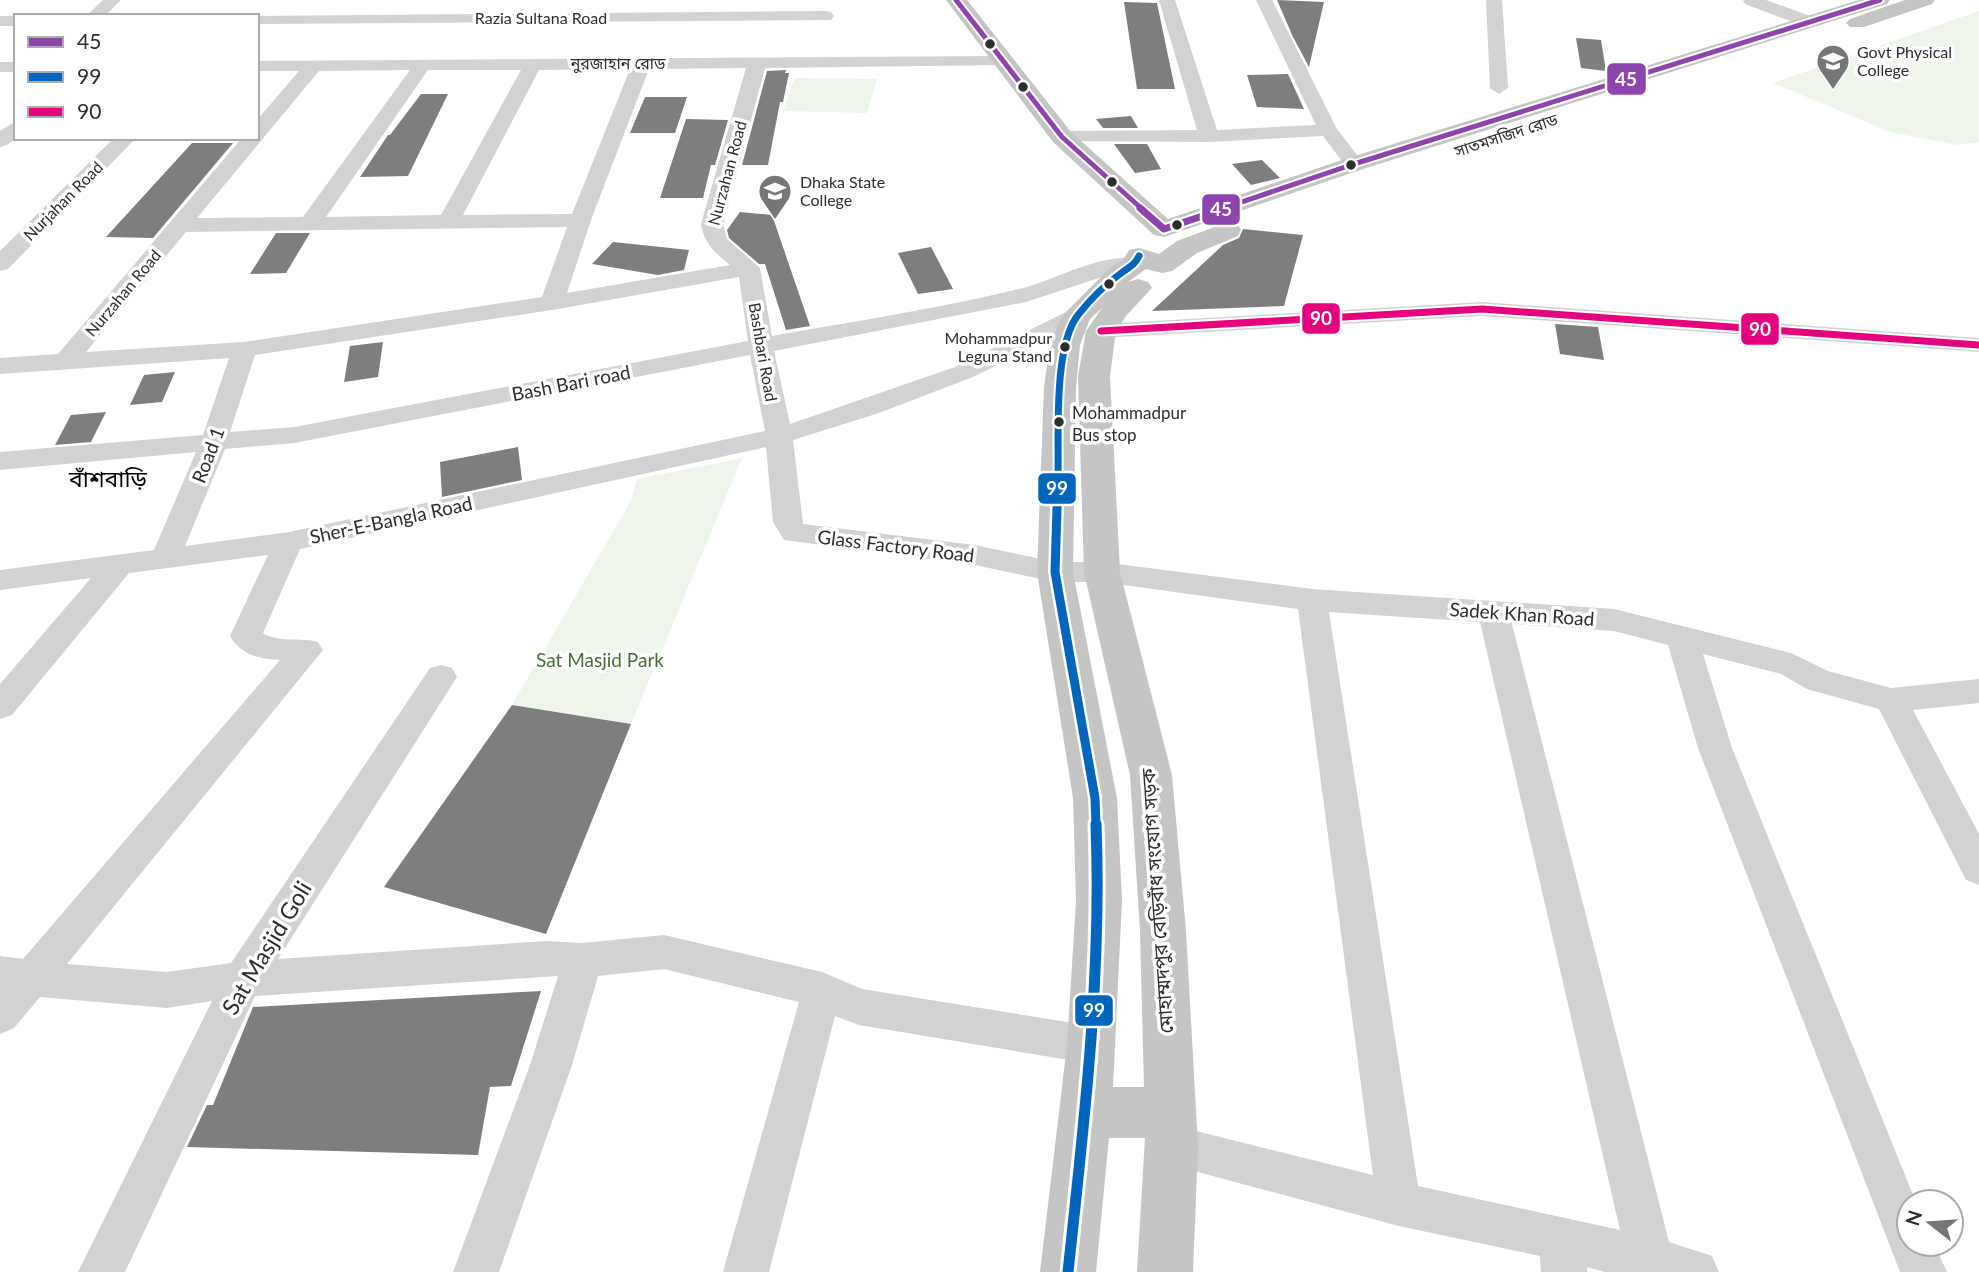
<svg xmlns="http://www.w3.org/2000/svg" width="1979" height="1272" font-family="Lato,'Noto Sans Bengali',sans-serif">
  <style>
    .green { fill: #eef5ea }
    .building { fill: #7e7e7e }
    .lines { fill: none; stroke-linecap: round; stroke-linejoin: round }
    .minor { fill: #d2d2d2; fill-rule: evenodd }
    .major { fill: #c5c5c5; fill-rule: evenodd }
    .bus-1-far1-casing { stroke: #fff; stroke-width: 9 }
    .bus-1-casing { stroke: #fff; stroke-width: 11 }
    .bus-2-far2-casing { stroke: #fff; stroke-width: 11 }
    .bus-2-far1-casing { stroke: #fff; stroke-width: 14 }
    .bus-2-casing { stroke: #fff; stroke-width: 17 }
    .bus-3-casing { stroke: #fff; stroke-width: 11 }
    .bus-1-far1 { stroke: #8e44ad; stroke-width: 5 }
    .bus-1 { stroke: #8e44ad; stroke-width: 7 }
    .bus-2-far2 { stroke: #0065bd; stroke-width: 7 }
    .bus-2-far1 { stroke: #0065bd; stroke-width: 9 }
    .bus-2 { stroke: #0065bd; stroke-width: 11 }
    .bus-3 { stroke: #e5007d; stroke-width: 7 }
    .bus-dot { fill: #2d2d2d; stroke: #fff; stroke-width: 2.5 }
    .labels { text-anchor: middle; stroke-width: 7; stroke-linejoin: round; paint-order: stroke }
    .far-street-label { font-size: 16px; fill: #2d2d2d; stroke: #fff }
    .far-poi-label { font-size: 16px; fill: #2d2d2d; stroke: #fff; text-anchor: start }
    .far-bus-label { font-size: 16px; fill: #2d2d2d; stroke: #fff; text-anchor: end }
    .bus-label { font-size: 17px; fill: #2d2d2d; stroke: #fff; text-anchor: start }
    .street-label { font-size: 19px; fill: #2d2d2d; stroke: #fff }
    .park-label { font-size: 19px; fill: #496d37; stroke: #fff }
    .quarter-label { font-size: 23px; fill: #000; stroke: #fff }
    .near-street-label { font-size: 23px; fill: #2d2d2d; stroke: #fff }
    .line-badge { stroke: #fff; stroke-width: 2.5 }
    .badge-label { font-size: 19px; text-anchor: middle; font-weight: bold; fill: #fff }
  </style>
  <rect width="100%" height="100%" fill="#fff"/>
  <g class="green">
    <path d="M1979 11V142L1956 145 1890 132 1773 83Z"/>
    <path d="M795 78 877 79 867 113 783 111Z"/>
    <path d="M742 458 631 724 512 705 631 501 637 479Z"/>
  </g>
  <g class="building">
    <path d="M1277 0 1324 2 1309 67 1293 37Z"/>
    <path d="M1124 2 1157 3 1175 89H1137Z"/>
    <path d="M1576 38 1601 40 1606 71 1581 68Z"/>
    <path d="M786 70 785 73H789L783 102H780L768 165H742L767 71Z"/>
    <path d="M1288 74 1304 109 1257 107 1247 75Z"/>
    <path d="M421 94H448L408 176 360 177 388 135H390Z"/>
    <path d="M645 97H687L675 133H630Z"/>
    <path d="M1131 116 1138 128H1103L1096 119Z"/>
    <path d="M686 119 728 120 715 165H711L703 198H660Z"/>
    <path d="M192 143H233L153 238 106 237Z"/>
    <path d="M1114 144H1147L1161 169 1135 173Z"/>
    <path d="M1262 160 1280 178 1251 185 1232 164Z"/>
    <path d="M740 212 772 215 810 326 786 330 765 264H759L729 238 727 230Z"/>
    <path d="M1243 229 1303 235 1284 306 1152 311 1223 245 1239 238Z"/>
    <path d="M276 233H310L286 273 250 274Z"/>
    <path d="M613 242 623 243 689 250 684 270 658 275 592 264Z"/>
    <path d="M931 247 953 289 918 294 898 253Z"/>
    <path d="M1555 324 1598 327 1604 360 1560 354Z"/>
    <path d="M383 342 378 377 344 382 350 346Z"/>
    <path d="M175 372 162 402 130 405 144 375Z"/>
    <path d="M106 412 91 442 55 445 71 415Z"/>
    <path d="M518 447 522 480 442 497 440 462Z"/>
    <path d="M512 705 631 724 546 934 384 887Z"/>
    <path d="M541 991 511 1086 490 1087 478 1155 187 1147 207 1105H213L253 1007Z"/>
  </g>
  <g class="lines">
    <g class="minor">
      <path d="M103 0H121L105 16H86Z"/>
      <path d="M1159 0H1175L1217 130 1316 125 1256 0H1272L1337 129 1364 164 1361 168H1347L1323 136 1209 142 1055 141 1052 137 1055 133 1062 131 1197 130Z"/>
      <path d="M1486 0H1502L1508 88 1499 94 1490 88Z"/>
      <path d="M1743 0H1766L1813 17 1816 21 1813 25H1801L1745 4Z"/>
      <path d="M825 11 831 12 834 16 831 20 257 24V16H251Z"/>
      <rect x="0" y="16" width="16" height="10"/>
      <path d="M1000 56 1009 61 1006 65 765 68 723 224 727 239 760 268 772 336C854 321 938 309 1019 289 1058 280 1102 250 1143 260L1146 265 1143 270 1114 273 1026 302 774 351 790 424 955 367 1068 311 1077 309 1086 311 1089 316 1086 321 973 377 879 413 793 440 803 524 975 545 1055 562H1102L1312 589 1614 609 1791 653 1828 671 1891 688 1979 679V703L1913 710 1979 834V885L1966 880 1879 709 1807 689 1781 674 1703 654 1732 748 1916 1202H1909V1244H1934L1947 1272H1900L1698 748 1668 645 1614 631 1512 624 1669 1242 1712 1256 1719 1272H1605L1587 1267V1272H1541L1540 1256 1399 1226 1157 1161 1150 1146 1157 1131 1172 1125 1373 1175 1298 609 1102 582H1055L975 565 784 540 773 522 766 447 300 549 263 633C277 643 302 637 318 642L323 650 67 964 167 972 231 963 430 668 441 665 452 668 457 677 278 959 547 941 583 943 664 935 822 972 862 989 1092 1026 1106 1031 1113 1045 1106 1059 1092 1064 859 1025 835 1016 769 1272H723L799 1002 664 969 598 976 572 1065 499 1272H453L530 1065 558 976 255 996 125 1272H78L212 1001 167 1008 40 997 14 1028 0 1034V956L23 959 280 660C259 659 241 655 230 636L268 555 129 573 12 715 0 719V684L91 578 0 590V570L154 550 196 452 0 470V452L203 435 229 358 0 374V358L58 354 242 138H257V120L299 71H257V61ZM746 68 701 224C703 242 716 254 730 265L567 293 591 220 649 69ZM630 69 572 214 463 215 539 70ZM410 70 303 217 197 218 319 71ZM428 70H521L441 215 326 217ZM567 227 542 297 244 342 86 352 186 232ZM739 277 748 341 294 427 230 432 255 355 552 310ZM750 355 765 431 289 532 185 546 225 449 294 443ZM1329 612 1480 622 1620 1230 1418 1186Z"/>
      <rect x="0" y="62" width="16" height="10"/>
      <path d="M16 121V138L7 145 0 147V131Z"/>
      <path d="M114 138H136L8 269 0 271V251Z"/>
      <path d="M1482 302 1979 338V352L1482 316 1101 338 1092 336 1089 331 1092 326 1101 324Z"/>
    </g>
    <g class="major">
      <path d="M946 0H967L1071 132 1168 219 1345 159 1859 0H1890L1887 4 1363 169 1164 237 1154 235 1053 142Z"/>
      <path d="M1905 0H1935L1932 4 1864 27H1850L1846 23 1850 19Z"/>
      <path d="M1228 222 1238 224 1241 230 1238 236 1197 253 1172 271 1162 273 1146 269 1128 282 1138 279 1148 282 1152 288 1126 316 1116 331 1110 376 1120 572 1172 775 1186 931 1198 1146 1193 1272H1137L1145 1138H1109L1096 1272H1040L1067 1045 1076 901 1073 798 1037 572 1044 387 1050 345 1062 316 1110 268 1123 260 1129 250 1139 248 1159 254 1177 241ZM1102 308 1086 331 1078 376 1084 572 1130 775 1140 931 1144 1087H1113L1122 901 1117 798 1073 572 1076 387 1080 345 1090 319Z"/>
    </g>
    <defs>
      <g id="bus-1-far1">
        <path d="M956 0 1062 137 1142 209"/>
        <path d="M1221 209 1354 164 1880 0"/>
      </g>
      <path id="bus-1" d="M1140 208 1164 229 1226 208"/>
      <path id="bus-2-far2" d="M1058 478C1059 437 1053 347 1078 315 1089 301 1106 284 1120 274 1129 267 1134 266 1139 256"/>
      <path id="bus-2-far1" d="M1058 477 1055 572 1095 798 1096 825"/>
      <path id="bus-2" d="M1068 1272C1084 1123 1102 974 1096 824"/>
      <path id="bus-3" d="M1101 331 1482 309 1979 345"/>
    </defs>
    <use href="#bus-1-far1" class="bus-1-far1-casing"/>
    <use href="#bus-1" class="bus-1-casing"/>
    <use href="#bus-2-far2" class="bus-2-far2-casing"/>
    <use href="#bus-2-far1" class="bus-2-far1-casing"/>
    <use href="#bus-2" class="bus-2-casing"/>
    <use href="#bus-3" class="bus-3-casing"/>
    <use href="#bus-1-far1" class="bus-1-far1"/>
    <use href="#bus-1" class="bus-1"/>
    <use href="#bus-2-far2" class="bus-2-far2"/>
    <use href="#bus-2-far1" class="bus-2-far1"/>
    <use href="#bus-2" class="bus-2"/>
    <use href="#bus-3" class="bus-3"/>
  </g>
  <defs>
    <symbol id="university-pin" viewBox="-11 -11 22 30"><path d="M0 17L-7.5 6A9.5 9.5 0 1 1 7.5 6Z" fill="#767676" stroke="#fff"/><path d="M0-5L7-2L0 1L-7-2ZM-4 1L0 2.5L4 1V4Q0 6-4 4Z" fill="#fff"/></symbol>
  </defs>
  <g fill-rule="evenodd">
    <use href="#university-pin" x="1814" y="42" width="38" height="52"/>
    <use href="#university-pin" x="756" y="172" width="38" height="52"/>
  </g>
  <g class="bus-dot">
    <circle cx="990" cy="44" r="6"/>
    <circle cx="1023" cy="87" r="6"/>
    <circle cx="1351" cy="165" r="6"/>
    <circle cx="1112" cy="182" r="6"/>
    <circle cx="1177" cy="225" r="6"/>
    <circle cx="1109" cy="284" r="6"/>
    <circle cx="1065" cy="347" r="6"/>
    <circle cx="1059" cy="422" r="6"/>
  </g>
  <g class="labels">
    <g class="far-street-label">
      <text x="541" y="24">Razia Sultana Road</text>
      <text x="618" y="69">নুরজাহান রোড</text>
      <text transform="translate(1506 135) rotate(-18)" y="6">সাতমসজিদ রোড</text>
      <text transform="translate(727 173) rotate(-75)" y="6">Nurzahan Road</text>
      <text transform="translate(63 201) rotate(-45)" y="6">Nurjahan Road</text>
      <text transform="translate(123 293) rotate(-50)" y="6">Nurzahan Road</text>
      <text transform="translate(763 352) rotate(80)" y="6">Bashbari Road</text>
    </g>
    <g class="far-poi-label">
      <text x="1857" y="58">Govt Physical<tspan x="1857" dy="18">College</tspan></text>
      <text x="800" y="188">Dhaka State<tspan x="800" dy="18">College</tspan></text>
    </g>
    <g class="far-bus-label">
      <text x="1052" y="344">Mohammadpur<tspan x="1052" dy="18">Leguna Stand</tspan></text>
    </g>
    <g class="bus-label">
      <text x="1072" y="419">Mohammadpur<tspan x="1072" dy="22">Bus stop</tspan></text>
    </g>
    <g class="street-label">
      <text transform="translate(571 383) rotate(-11)" y="7">Bash Bari road</text>
      <text transform="translate(208 455) rotate(-69)" y="7">Road 1</text>
      <text transform="translate(391 520) rotate(-12)" y="7">Sher-E-Bangla Road</text>
      <text transform="translate(896 546) rotate(7)" y="7">Glass Factory Road</text>
      <text transform="translate(1522 614) rotate(4)" y="7">Sadek Khan Road</text>
      <text transform="translate(1157 901) rotate(-94)" y="7">মোহাম্মদপুর বেড়িবাঁধ সংযোগ সড়ক</text>
    </g>
    <g class="park-label">
      <text x="600" y="667">Sat Masjid Park</text>
    </g>
    <g class="quarter-label">
      <text x="108" y="487">বাঁশবাড়ি</text>
    </g>
    <g class="near-street-label">
      <text transform="translate(267 948) rotate(-59)" y="8">Sat Masjid Goli</text>
    </g>
  </g>
  <g class="line-badge">
    <rect x="1606" y="62" width="41" height="34" rx="7" fill="#8e44ad"/>
    <rect x="1201" y="193" width="40" height="33" rx="7" fill="#8e44ad"/>
    <rect x="1301" y="302" width="40" height="33" rx="7" fill="#e5007d"/>
    <rect x="1740" y="312" width="40" height="34" rx="7" fill="#e5007d"/>
    <rect x="1037" y="472" width="40" height="33" rx="7" fill="#0065bd"/>
    <rect x="1074" y="994" width="40" height="33" rx="7" fill="#0065bd"/>
  </g>
  <g class="badge-label">
    <text x="1626" y="86">45</text>
    <text x="1221" y="216">45</text>
    <text x="1321" y="325">90</text>
    <text x="1760" y="336">90</text>
    <text x="1057" y="495">99</text>
    <text x="1094" y="1017">99</text>
  </g>
  <rect x="14" y="14" width="245" height="126" fill="#ffffff" stroke="#ababab" stroke-width="2"/>
  <rect x="28" y="37" width="35" height="10" fill="#8e44ad" stroke="#ababab" stroke-width="2"/>
  <text x="77" y="49" font-size="21" fill="#2d2d2d">45</text>
  <rect x="28" y="72" width="35" height="10" fill="#0065bd" stroke="#ababab" stroke-width="2"/>
  <text x="77" y="84" font-size="21" fill="#2d2d2d">99</text>
  <rect x="28" y="107" width="35" height="10" fill="#e5007d" stroke="#ababab" stroke-width="2"/>
  <text x="77" y="119" font-size="21" fill="#2d2d2d">90</text>
  <g transform="translate(1930 1223) rotate(287)"><circle r="33" fill="#ffffff" stroke="#ababab" stroke-width="2"/>
  <path d="M0-5L12 26L0 18L-12 26Z" fill="#767676"/>
  <text y="-10" font-size="19" font-weight="bold" text-anchor="middle" fill="#2d2d2d">N</text>
  </g>
</svg>
